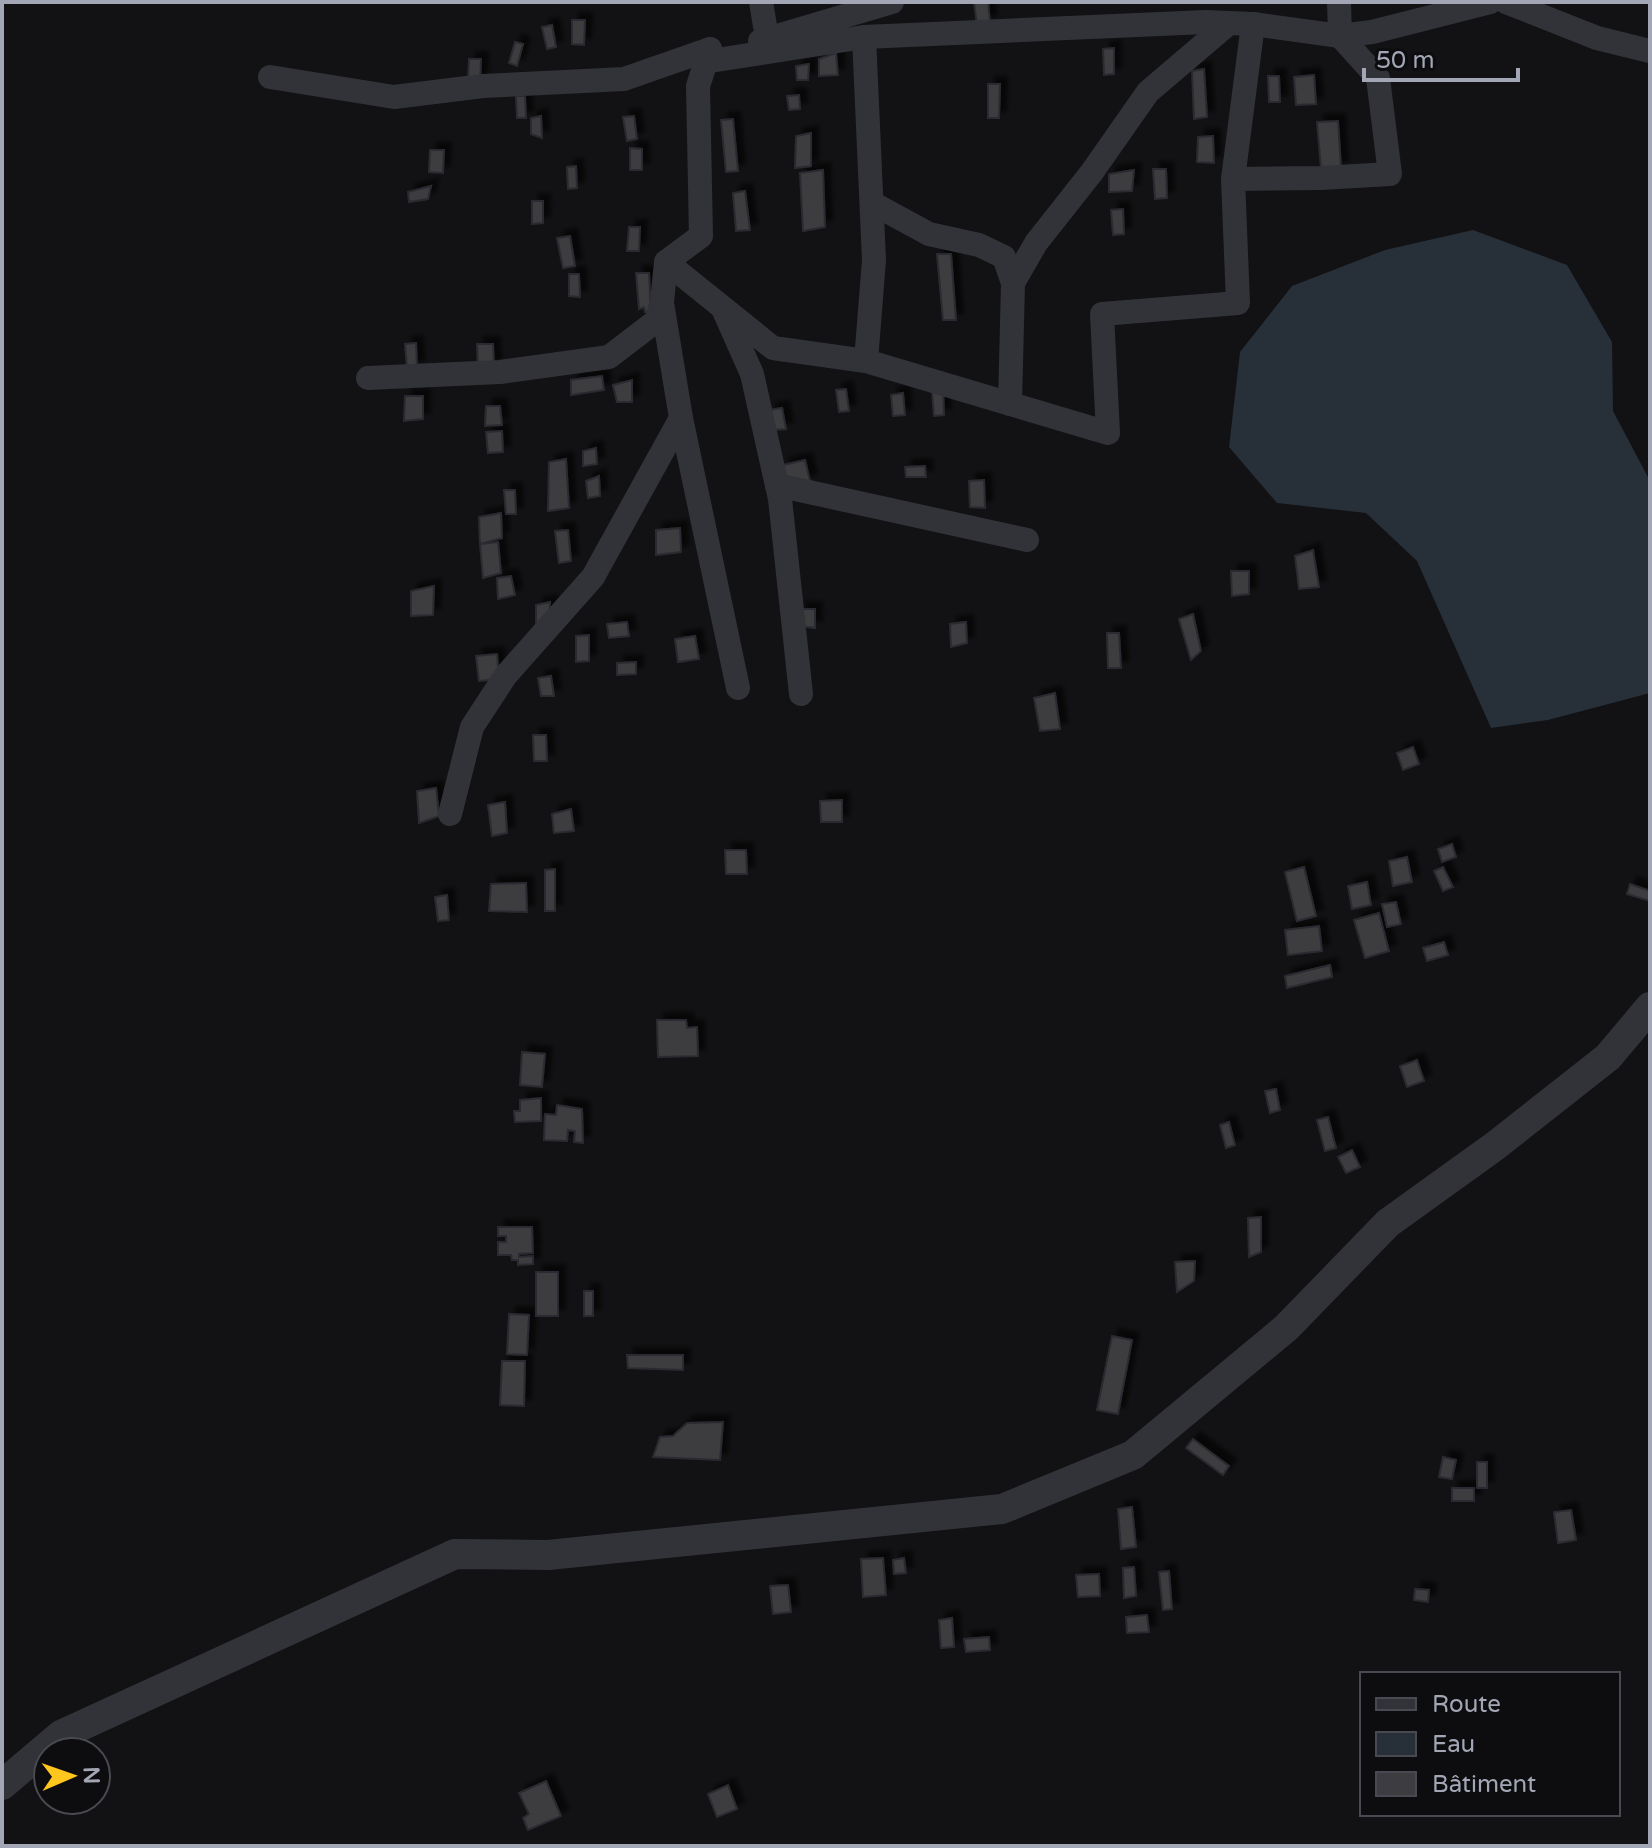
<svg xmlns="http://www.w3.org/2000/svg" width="1652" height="1848" font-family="'Varela Round',sans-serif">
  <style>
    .water { fill: #272f38 }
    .building { fill: #3c3c41; stroke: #2c2c30; stroke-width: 2; filter: url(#shadow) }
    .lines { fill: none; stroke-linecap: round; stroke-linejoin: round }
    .minor { stroke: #323339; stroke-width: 24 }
    .tertiary { stroke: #323339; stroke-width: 30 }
  </style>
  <defs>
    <filter id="shadow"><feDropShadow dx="7" dy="-7" stdDeviation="2" flood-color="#0009"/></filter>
  </defs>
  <rect width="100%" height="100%" fill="#121214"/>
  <path class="water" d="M1473 230 1567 265 1612 342 1613 411 1650 481V693L1548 720 1491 728 1417 561 1366 513 1277 503 1229 447 1240 352 1292 286 1385 250Z"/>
  <g class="building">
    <path d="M974 2H988L990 22 977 25Z"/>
    <path d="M572 20H585L584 45 572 44Z"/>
    <path d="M552 25 556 47 547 49 542 27Z"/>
    <path d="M515 42 523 44 517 66 509 63Z"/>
    <path d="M1114 48V74L1104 75 1103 49Z"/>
    <path d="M836 53 838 75 819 76V59Z"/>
    <path d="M469 59H481L480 82H468Z"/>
    <path d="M809 64 808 80H797L796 66Z"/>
    <path d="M1204 69 1207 117 1194 119 1192 71Z"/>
    <path d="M1314 75 1316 104 1296 105 1294 77Z"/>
    <path d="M1268 76H1279L1280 102H1269Z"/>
    <path d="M988 84H1000L999 118H988Z"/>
    <path d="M799 95 800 109 789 110 787 96Z"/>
    <path d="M516 96H525L526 118H517Z"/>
    <path d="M541 116 542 138 531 134V118Z"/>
    <path d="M634 116 637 139 627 141 623 117Z"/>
    <path d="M733 119 738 171 726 172 721 120Z"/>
    <path d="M1338 121 1341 168H1321L1317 122Z"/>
    <path d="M811 133V166L795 168 796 136Z"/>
    <path d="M1213 136 1214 163 1197 162 1198 137Z"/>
    <path d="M630 148 642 149V170H630Z"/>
    <path d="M430 150H444L443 173 429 172Z"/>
    <path d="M576 166 577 188 568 189 567 167Z"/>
    <path d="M1153 169H1166L1167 198 1155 199Z"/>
    <path d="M823 170 825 227 803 231 800 173Z"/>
    <path d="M1134 170 1132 191 1109 192V174Z"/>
    <path d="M431 186 428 199 409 202 408 192Z"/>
    <path d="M745 191 750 230 736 231 733 193Z"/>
    <path d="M532 201H543V223L532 224Z"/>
    <path d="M1123 209 1124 234 1113 235 1111 210Z"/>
    <path d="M629 227H640L639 251H627Z"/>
    <path d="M570 236 575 266 563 268 557 238Z"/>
    <path d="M937 254H951L956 320H943Z"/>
    <path d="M636 273H649L651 312H645L644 307 639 309Z"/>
    <path d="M569 274H579L580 297 569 296Z"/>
    <path d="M416 343 417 367 407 368 405 344Z"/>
    <path d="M477 344H493L494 366 478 367Z"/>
    <path d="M602 376 604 390 571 395V380Z"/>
    <path d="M632 380V402H617L613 385Z"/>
    <path d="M943 388 944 415 934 416 932 391Z"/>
    <path d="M846 389 849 411 839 412 836 390Z"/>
    <path d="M903 393 905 415 893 416 891 395Z"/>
    <path d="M405 396H423V419L404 421Z"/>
    <path d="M486 406H500L502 425 485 426Z"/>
    <path d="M782 408 786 429 772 430 769 410Z"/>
    <path d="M502 431 503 452 488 453 486 432Z"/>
    <path d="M596 448 597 464 583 466V451Z"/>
    <path d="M566 459 569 508 548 511 549 462Z"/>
    <path d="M805 460 810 481 787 486 783 465Z"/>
    <path d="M925 466 926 477H906L905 467Z"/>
    <path d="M599 476 600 496 588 498 586 481Z"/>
    <path d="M984 480 985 508 970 507 969 481Z"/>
    <path d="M504 490H515L516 514H506Z"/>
    <path d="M501 513 502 538 480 544 479 517Z"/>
    <path d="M680 528 681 552 656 555V530Z"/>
    <path d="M568 530 571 561 559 563 555 531Z"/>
    <path d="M498 542 501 573 483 578 480 544Z"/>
    <path d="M1313 550 1319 587 1299 589 1295 556Z"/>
    <path d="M1231 571H1249V594L1232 596Z"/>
    <path d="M511 576 515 595 498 599 497 578Z"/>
    <path d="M434 586 433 615 411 616V591Z"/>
    <path d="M550 602 549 627H536V605Z"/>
    <path d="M799 609H815V628L800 626Z"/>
    <path d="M1193 614 1201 651 1191 660 1179 619Z"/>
    <path d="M627 622 629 636 609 638 607 624Z"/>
    <path d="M966 622 967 643 951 647 950 624Z"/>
    <path d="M1107 633H1119L1121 668H1108Z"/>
    <path d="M589 635V661L576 662V636Z"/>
    <path d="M695 636 699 659 678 662 675 639Z"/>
    <path d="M497 654 499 679 479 681 476 656Z"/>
    <path d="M636 662V674L617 675V663Z"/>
    <path d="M551 676 554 696H541L538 678Z"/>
    <path d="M1055 693 1060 729 1040 731 1034 698Z"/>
    <path d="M533 735H546L547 761H534Z"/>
    <path d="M1413 747 1419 764 1403 770 1397 753Z"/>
    <path d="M436 788 439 816 419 823 417 791Z"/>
    <path d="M842 800V822H821L820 801Z"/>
    <path d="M505 802 507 833 492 836 488 805Z"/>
    <path d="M571 809 574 831 554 833 552 814Z"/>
    <path d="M1452 844 1456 857 1442 862 1438 849Z"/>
    <path d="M725 850H746L747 874H726Z"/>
    <path d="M1407 857 1412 882 1393 886 1389 861Z"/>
    <path d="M1304 867 1316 916 1297 921 1285 872Z"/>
    <path d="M1443 867 1453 887 1443 891 1434 871Z"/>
    <path d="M555 869V911H545V870Z"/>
    <path d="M1367 882 1371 905 1352 909 1348 886Z"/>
    <path d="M526 883 527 912 489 911 491 884Z"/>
    <path d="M1630 884 1650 891V901L1627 894Z"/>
    <path d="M447 895 449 920 438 921 435 897Z"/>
    <path d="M1396 902 1401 924 1387 927 1382 904Z"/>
    <path d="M1379 913 1389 951 1365 958 1354 920Z"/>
    <path d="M1319 926 1322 951 1288 955 1285 930Z"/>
    <path d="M1444 942 1448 955 1427 961 1423 948Z"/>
    <path d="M1330 965 1332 977 1287 988 1285 976Z"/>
    <path d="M657 1020H686L687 1028 697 1027 698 1056 658 1057Z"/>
    <path d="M522 1052 545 1054 542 1087 520 1085Z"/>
    <path d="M1417 1060 1424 1081 1407 1087 1400 1066Z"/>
    <path d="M1276 1089 1280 1110 1270 1113 1265 1091Z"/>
    <path d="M541 1098V1121L515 1122 514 1111H520V1100Z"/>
    <path d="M557 1105 582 1109 583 1143 574 1142 575 1131 568 1130 567 1141 544 1140 545 1114 556 1115Z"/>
    <path d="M1328 1117 1336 1148 1325 1151 1317 1120Z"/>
    <path d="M1229 1122 1235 1145 1226 1148 1220 1125Z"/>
    <path d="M1352 1150 1360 1167 1346 1173 1338 1157Z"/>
    <path d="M1261 1217V1252L1249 1257 1248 1218Z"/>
    <path d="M498 1227H532L533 1253 519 1254V1257L533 1256V1264L518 1265V1260H512L511 1255H498V1242H506V1236H498Z"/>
    <path d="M1195 1261 1194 1281 1177 1292 1175 1262Z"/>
    <rect x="536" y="1272" width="22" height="44"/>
    <rect x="584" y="1291" width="9" height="25"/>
    <path d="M509 1314 529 1315 527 1355 507 1354Z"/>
    <path d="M1112 1336 1132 1340 1118 1414 1097 1410Z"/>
    <path d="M627 1355H683V1370L628 1368Z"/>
    <path d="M502 1361H525L524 1406 500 1405Z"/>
    <path d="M723 1422 720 1460 653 1457 660 1437 673 1436 687 1423Z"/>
    <path d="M1193 1439 1229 1466 1223 1475 1186 1448Z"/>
    <path d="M1443 1457 1456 1460 1452 1479 1439 1477Z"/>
    <rect x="1477" y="1462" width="10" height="26"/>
    <rect x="1452" y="1488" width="22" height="13"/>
    <path d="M1132 1507 1136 1547 1121 1549 1118 1509Z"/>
    <path d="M1571 1510 1576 1540 1558 1543 1554 1512Z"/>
    <path d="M883 1558 886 1595 863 1597 861 1559Z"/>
    <path d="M904 1558 906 1573 894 1574 893 1560Z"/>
    <path d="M1134 1567 1136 1596 1124 1598 1123 1568Z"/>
    <path d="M1169 1571 1172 1609 1163 1610 1159 1572Z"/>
    <path d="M1099 1574 1100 1596 1078 1597 1076 1575Z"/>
    <path d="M788 1585 791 1612 773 1614 770 1586Z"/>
    <path d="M1415 1589 1429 1590 1428 1602 1414 1600Z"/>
    <path d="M1147 1615 1149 1632 1127 1633 1126 1617Z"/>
    <path d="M952 1618 954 1647 941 1648 939 1620Z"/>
    <path d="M989 1637 990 1650 966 1652 964 1639Z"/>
    <path d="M546 1781 561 1816 528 1830 523 1818 529 1814 519 1793Z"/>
    <path d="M728 1785 737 1809 717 1817 708 1794Z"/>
  </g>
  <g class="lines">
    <g class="minor">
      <path d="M761 2 767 38"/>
      <path d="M1506 2 1597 38 1650 51"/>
      <path d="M864 37 874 260 866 361"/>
      <path d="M760 41 892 2"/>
      <path d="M270 77 394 97 483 86 624 79 710 49V61L864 37 1206 22 1253 24 1340 36 1372 32 1490 2"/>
      <path d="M1233 179 1253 24"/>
      <path d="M872 203 929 234 979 245 1004 257 1013 283"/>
      <path d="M666 262 773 348 866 361 1108 433 1102 314 1238 303 1233 179 1321 178 1390 174 1378 78 1340 36 1339 2"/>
      <path d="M724 311 752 374 780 499 801 694"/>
      <path d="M368 378 500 372 609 357 656 321 662 302 666 262 701 236 698 86 710 49"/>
      <path d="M1010 404 1013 283 1036 243 1092 172 1148 92 1229 23"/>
      <path d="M681 418 738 688"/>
      <path d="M777 485 1027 540"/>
      <path d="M450 814 472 727 506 675 593 577 681 418 662 303"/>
    </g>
    <path class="tertiary" d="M2 1785 61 1735 455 1554 548 1555 1002 1509 1133 1455 1286 1328 1388 1223 1495 1146 1608 1057 1650 1007"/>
  </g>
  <rect width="1652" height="1848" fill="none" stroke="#a2a6b5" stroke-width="8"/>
  <rect x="1360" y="1672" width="260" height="144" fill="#0d0d0f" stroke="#494a51" stroke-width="2"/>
  <rect x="1376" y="1698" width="40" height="12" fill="#323339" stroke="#494a51" stroke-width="2"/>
  <text x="1432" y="1712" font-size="24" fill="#a2a6b5">Route</text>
  <rect x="1376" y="1732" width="40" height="24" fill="#272f38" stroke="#494a51" stroke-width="2"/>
  <text x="1432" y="1752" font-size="24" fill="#a2a6b5">Eau</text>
  <rect x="1376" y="1772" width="40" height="24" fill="#3c3c41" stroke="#494a51" stroke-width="2"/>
  <text x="1432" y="1792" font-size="24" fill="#a2a6b5">Bâtiment</text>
  <g transform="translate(72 1776) rotate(88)"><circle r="38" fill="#0d0d0f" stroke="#494a51" stroke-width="2"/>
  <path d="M0-6L14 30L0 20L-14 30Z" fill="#ffc61e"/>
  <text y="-12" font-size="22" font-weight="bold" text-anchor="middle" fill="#a2a6b5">N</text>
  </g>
  <path d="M1364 68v12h154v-12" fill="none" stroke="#a2a6b5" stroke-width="4"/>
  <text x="1376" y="68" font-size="24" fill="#a2a6b5" stroke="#0d0d0f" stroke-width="6" paint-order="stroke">50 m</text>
</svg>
